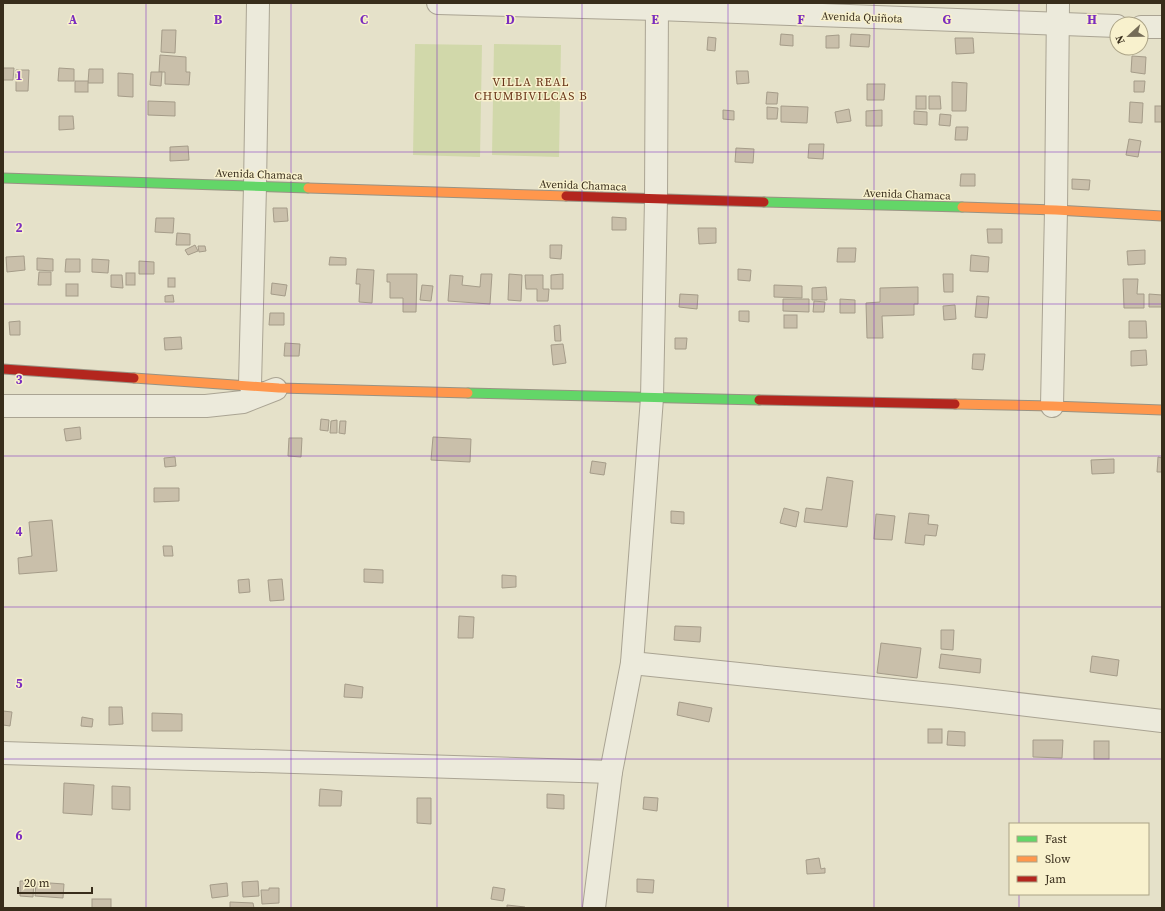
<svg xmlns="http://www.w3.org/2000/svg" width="1165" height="911" font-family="'Source Serif 4',serif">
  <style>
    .green { fill: #d1d8aa }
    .building { fill: #c9bfaa; stroke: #a59c89 }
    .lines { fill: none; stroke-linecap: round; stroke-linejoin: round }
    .street-casing { stroke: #aaa493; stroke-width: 24 }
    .fast-casing { stroke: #999383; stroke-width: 11 }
    .slow-casing { stroke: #999383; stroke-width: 11 }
    .jam-casing { stroke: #999383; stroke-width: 11 }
    .street { stroke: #eceadb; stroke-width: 22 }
    .fast { stroke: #63d668; stroke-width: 9 }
    .slow { stroke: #ff974d; stroke-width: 9 }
    .jam { stroke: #b3261e; stroke-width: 9 }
    .grid { fill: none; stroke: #7b2cbf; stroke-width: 1; stroke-opacity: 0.55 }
    .labels { text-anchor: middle; stroke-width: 3; stroke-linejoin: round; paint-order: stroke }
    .street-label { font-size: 11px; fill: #382d1b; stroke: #f8f1cd }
    .neighbourhood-label { font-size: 12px; letter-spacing: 1px; fill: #683317; stroke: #f8f1cd }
    .grid-label { font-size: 13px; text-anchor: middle; font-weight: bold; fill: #7b2cbf; stroke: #f8f1cd; stroke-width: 3; stroke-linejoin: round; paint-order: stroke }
  </style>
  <rect width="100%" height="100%" fill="#e5e1c9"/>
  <g class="green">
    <path d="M415 44 482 45 480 157 413 155Z"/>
    <path d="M494 44 561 45 559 157 492 155Z"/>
  </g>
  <g class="building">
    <path d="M162 30H176L175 53 161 52Z"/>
    <path d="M781 34 793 35V46L780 45Z"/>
    <path d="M851 34 870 35 869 47 850 46Z"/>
    <path d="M839 35V48H826V36Z"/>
    <path d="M708 37 716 38 715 51 707 50Z"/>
    <path d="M955 38H973L974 53 956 54Z"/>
    <path d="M160 55 186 57V72H190L189 85 165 84V72H159Z"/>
    <path d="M1132 56 1146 57 1145 74 1131 72Z"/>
    <path d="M3 68H14L13 80H3Z"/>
    <path d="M59 68 74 69V81H58Z"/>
    <path d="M89 69H103V83H88Z"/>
    <path d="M16 70H29L28 91H16Z"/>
    <path d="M736 71H748L749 83 737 84Z"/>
    <path d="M151 72H162L161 86 150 85Z"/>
    <path d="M118 73 133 74V97L118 96Z"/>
    <rect x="75" y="81" width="13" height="11"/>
    <path d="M1134 81H1145L1144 92H1134Z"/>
    <path d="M952 82 967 83 966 111H952Z"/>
    <path d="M867 84H885L884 100H867Z"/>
    <path d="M767 92 778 93 777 104H766Z"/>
    <rect x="916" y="96" width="10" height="13"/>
    <path d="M929 96H940L941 109H929Z"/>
    <path d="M148 101 175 102V116L148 115Z"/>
    <path d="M1130 102 1143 103 1142 123 1129 122Z"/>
    <path d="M781 106 808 107 807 123 781 122Z"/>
    <rect x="1155" y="106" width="7" height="16"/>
    <path d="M767 107 778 108 777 119H767Z"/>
    <path d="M849 109 851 121 837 123 835 112Z"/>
    <path d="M723 110 734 111V120L723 119Z"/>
    <path d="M882 110V126H866V111Z"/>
    <path d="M914 111 927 112V125L914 124Z"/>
    <path d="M940 114 951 115 950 126 939 125Z"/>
    <path d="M59 116H73L74 129 59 130Z"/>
    <path d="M956 127H968L967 140H955Z"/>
    <path d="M1129 139 1141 141 1138 157 1126 155Z"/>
    <path d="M809 144H824L823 159 808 158Z"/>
    <path d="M188 146 189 160 170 161V147Z"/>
    <path d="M736 148 754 149 753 163 735 162Z"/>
    <path d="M961 174H975V186H960Z"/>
    <path d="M1072 179 1090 180 1089 190 1072 189Z"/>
    <path d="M273 208H287L288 221 274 222Z"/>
    <path d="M612 217 626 218V230H612Z"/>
    <path d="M156 218H174L173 233 155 232Z"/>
    <path d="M698 228H716V243L699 244Z"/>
    <path d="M987 229H1002V243H988Z"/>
    <path d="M177 233 190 234V245H176Z"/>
    <path d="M195 245 198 251 188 255 185 250Z"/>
    <path d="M550 245H562L561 259 550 258Z"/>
    <path d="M198 246H205L206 251 199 252Z"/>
    <path d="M838 248H856L855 262H837Z"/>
    <path d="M1145 250V264L1128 265 1127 251Z"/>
    <path d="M971 255 989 257 988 272 970 271Z"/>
    <path d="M24 256 25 270 7 272 6 257Z"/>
    <path d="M330 257 346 258V265H329Z"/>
    <path d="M37 258 53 259V271L37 270Z"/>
    <path d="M66 259H80V272H65Z"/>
    <path d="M92 259 109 260 108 273 92 272Z"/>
    <path d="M139 261 154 262V274H139Z"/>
    <path d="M357 269 374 270 372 303 359 302 360 284H356Z"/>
    <path d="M738 269 751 270 750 281 738 280Z"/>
    <path d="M39 272H51V285H38Z"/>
    <rect x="126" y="273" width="9" height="12"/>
    <path d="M387 274H417L416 312H403V298H390V282H387Z"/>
    <path d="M481 274H492L490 304 448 301 450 275 463 276 462 285 480 287Z"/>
    <path d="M509 274 522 275 521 301 508 300Z"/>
    <path d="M563 274V289H551V275Z"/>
    <path d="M943 274H953V292H944Z"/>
    <path d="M111 275H122L123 288 111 287Z"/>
    <path d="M525 275H543V289H549L548 301H537V289H526Z"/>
    <rect x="168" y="278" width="7" height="9"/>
    <path d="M1123 279H1138L1137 294H1144V308H1124Z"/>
    <path d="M272 283 287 285 285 296 271 294Z"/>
    <rect x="66" y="284" width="12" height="12"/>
    <path d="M422 285 433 286 431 301 420 300Z"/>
    <path d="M774 285 802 286V298L774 297Z"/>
    <path d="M826 287 827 300H812V288Z"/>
    <path d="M918 287V304H914V315L882 316 883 338H867L866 303 880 302V288Z"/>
    <path d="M680 294 698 295 697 309 679 307Z"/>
    <path d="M1149 294 1162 295V307H1149Z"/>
    <path d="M173 295 174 302H165V296Z"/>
    <path d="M977 296 989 297 987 318 975 317Z"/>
    <path d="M783 299H809V312L783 311Z"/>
    <path d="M840 299 855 300V313H840Z"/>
    <path d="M814 301 825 302 824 312H813Z"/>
    <path d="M955 305 956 319 944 320 943 306Z"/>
    <path d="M739 311H749V322L739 321Z"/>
    <path d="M270 313H284V325H269Z"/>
    <rect x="784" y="315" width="13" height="13"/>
    <path d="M20 321V335H10L9 322Z"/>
    <path d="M1129 321H1146L1147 338H1129Z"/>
    <path d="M560 325 561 341H555L554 326Z"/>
    <path d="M181 337 182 349 165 350 164 338Z"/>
    <path d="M675 338H687L686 349H675Z"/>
    <path d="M285 343 300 344 299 356H284Z"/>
    <path d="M563 344 566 363 553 365 551 345Z"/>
    <path d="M1146 350 1147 365 1131 366V351Z"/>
    <path d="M973 354H985L983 370 972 369Z"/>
    <path d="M321 419 329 420 328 431 320 430Z"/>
    <path d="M337 420V433H330L331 421Z"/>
    <path d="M340 421H346L345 434 339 433Z"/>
    <path d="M80 427 81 439 66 441 64 429Z"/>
    <path d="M433 437 471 439 470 462 431 460Z"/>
    <path d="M289 438H302L301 457 288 456Z"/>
    <path d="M175 457 176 466 165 467 164 458Z"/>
    <path d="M1158 457 1162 458V472H1157Z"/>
    <path d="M1114 459V473L1092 474 1091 460Z"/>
    <path d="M592 461 606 463 604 475 590 473Z"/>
    <path d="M827 477 853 481 847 527 804 522 806 508 822 510Z"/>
    <path d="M154 488H179V501L154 502Z"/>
    <path d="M784 508 799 512 796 527 780 523Z"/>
    <path d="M671 511 684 512V524L671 523Z"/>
    <path d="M909 513 929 515 928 524 938 525 936 536 925 535 924 545 905 543Z"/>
    <path d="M876 514 895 516 892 540 874 539Z"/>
    <path d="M52 520 57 571 19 574 18 558 32 556 29 522Z"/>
    <path d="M163 546H172L173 556H164Z"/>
    <path d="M364 569 383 570V583L364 582Z"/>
    <path d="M502 575 516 576V587L502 588Z"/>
    <path d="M249 579 250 592 239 593 238 580Z"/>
    <path d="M282 579 284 600 270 601 268 580Z"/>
    <path d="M459 616 474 617 473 638H458Z"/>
    <path d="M675 626 701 627 700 642 674 640Z"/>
    <path d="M941 630H954L953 650 941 649Z"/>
    <path d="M881 643 921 648 917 678 877 673Z"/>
    <path d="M941 654 981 659 980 673 939 668Z"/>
    <path d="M1092 656 1119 660 1117 676 1090 672Z"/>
    <path d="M345 684 363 687 362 698 344 697Z"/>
    <path d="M679 702 712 708 709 722 677 715Z"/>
    <path d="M109 707H122L123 724 109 725Z"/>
    <path d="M3 711 12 712 10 726 3 725Z"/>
    <path d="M152 713 182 714V731H152Z"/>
    <path d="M82 717 93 719 92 727 81 726Z"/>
    <rect x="928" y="729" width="14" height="14"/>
    <path d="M948 731 965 732V746L947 745Z"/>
    <path d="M1033 740H1063L1062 758 1033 757Z"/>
    <rect x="1094" y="741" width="15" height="18"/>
    <path d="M64 783 94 785 92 815 63 813Z"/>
    <path d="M112 786 130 787V810L112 809Z"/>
    <path d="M320 789 342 791 341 806H319Z"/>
    <path d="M547 794 564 795V809L547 808Z"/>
    <path d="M644 797 658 798 657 811 643 809Z"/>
    <path d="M417 798H431V824L417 823Z"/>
    <path d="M819 858 821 869 825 868V873L807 874 806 860Z"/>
    <path d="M637 879 654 880 653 893 637 892Z"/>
    <path d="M20 881H34L33 897 20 896Z"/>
    <path d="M258 881 259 896 243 897 242 882Z"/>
    <path d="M36 882 64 884 63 898 35 896Z"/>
    <path d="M227 883 228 896 212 898 210 885Z"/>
    <path d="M493 887 505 889 503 901 491 899Z"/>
    <path d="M269 888H279V903L262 904 261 890H269Z"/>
    <rect x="92" y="899" width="19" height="9"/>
    <path d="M230 902 253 903 254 908H230Z"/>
    <path d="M507 905 525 907V908H507Z"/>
  </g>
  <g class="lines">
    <defs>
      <g id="street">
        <path d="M438 3 657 9 1117 26"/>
        <path d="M1141 27H1162"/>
        <path d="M250 385 255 186 258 3"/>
        <path d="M3 406H206L243 402 276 389"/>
        <path d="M1052 406 1056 210 1058 3"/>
        <path d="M632 663 951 696 1162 721"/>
        <path d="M3 753 611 772"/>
        <path d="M594 908 611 772 632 663 652 398 656 199 657 3"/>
      </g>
      <g id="fast">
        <path d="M3 178 308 188"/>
        <path d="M764 202 962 207"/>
        <path d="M468 393 759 400"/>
      </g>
      <g id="slow">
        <path d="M308 188 566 196"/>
        <path d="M962 207 1056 210 1162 216"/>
        <path d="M134 378 279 388 468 393"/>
        <path d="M955 404 1052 406 1162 410"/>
      </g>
      <g id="jam">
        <path d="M566 196 764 202"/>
        <path d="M3 369 134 378"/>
        <path d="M759 400 955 404"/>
      </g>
    </defs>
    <use href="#street" class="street-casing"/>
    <use href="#fast" class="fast-casing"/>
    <use href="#slow" class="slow-casing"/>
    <use href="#jam" class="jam-casing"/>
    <use href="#street" class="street"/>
    <use href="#fast" class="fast"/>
    <use href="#slow" class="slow"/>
    <use href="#jam" class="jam"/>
  </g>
  <path class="grid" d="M146 3V908M291 3V908M437 3V908M582 3V908M728 3V908M874 3V908M1019 3V824M3 152H1162M3 304H1162M3 456H1162M3 607H1162M3 759H1162M1019 894V908"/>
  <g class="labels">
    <g class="street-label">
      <text transform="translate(862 17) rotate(2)" y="4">Avenida Quiñota</text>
      <text transform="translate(259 174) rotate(2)" y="4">Avenida Chamaca</text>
      <text transform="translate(583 185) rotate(2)" y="4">Avenida Chamaca</text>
      <text transform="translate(907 194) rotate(2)" y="4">Avenida Chamaca</text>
    </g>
    <g class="neighbourhood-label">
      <text x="531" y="86">VILLA REAL<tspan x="531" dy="14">CHUMBIVILCAS B</tspan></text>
    </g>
  </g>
  <g class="grid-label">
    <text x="73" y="24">A</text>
    <text x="218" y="24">B</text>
    <text x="364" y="24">C</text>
    <text x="510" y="24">D</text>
    <text x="655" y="24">E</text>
    <text x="801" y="24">F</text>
    <text x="947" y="24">G</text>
    <text x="1092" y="24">H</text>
    <text x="19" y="80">1</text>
    <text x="19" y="232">2</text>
    <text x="19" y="384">3</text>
    <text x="19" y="536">4</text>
    <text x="19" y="688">5</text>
    <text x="19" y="840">6</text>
  </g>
  <rect width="1165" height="911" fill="none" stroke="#382d1b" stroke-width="8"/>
  <rect x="1009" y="823" width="140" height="72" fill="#f8f1cd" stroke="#aba386"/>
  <rect x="1017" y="836" width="20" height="6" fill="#63d668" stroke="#aba386"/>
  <text x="1045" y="843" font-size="12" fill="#382d1b">Fast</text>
  <rect x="1017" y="856" width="20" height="6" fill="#ff974d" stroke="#aba386"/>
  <text x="1045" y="863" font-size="12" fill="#382d1b">Slow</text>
  <rect x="1017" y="876" width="20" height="6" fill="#b3261e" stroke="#aba386"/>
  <text x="1045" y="883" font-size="12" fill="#382d1b">Jam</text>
  <g transform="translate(1129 36) rotate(248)"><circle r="19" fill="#f8f1cd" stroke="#aba386"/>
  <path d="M0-3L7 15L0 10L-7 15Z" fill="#756c58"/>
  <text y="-6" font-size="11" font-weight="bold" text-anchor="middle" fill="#382d1b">N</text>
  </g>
  <path d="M18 887v6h74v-6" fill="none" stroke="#382d1b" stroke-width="2"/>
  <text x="24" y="887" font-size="12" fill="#382d1b" stroke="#f8f1cd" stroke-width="3" paint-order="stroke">20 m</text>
</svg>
